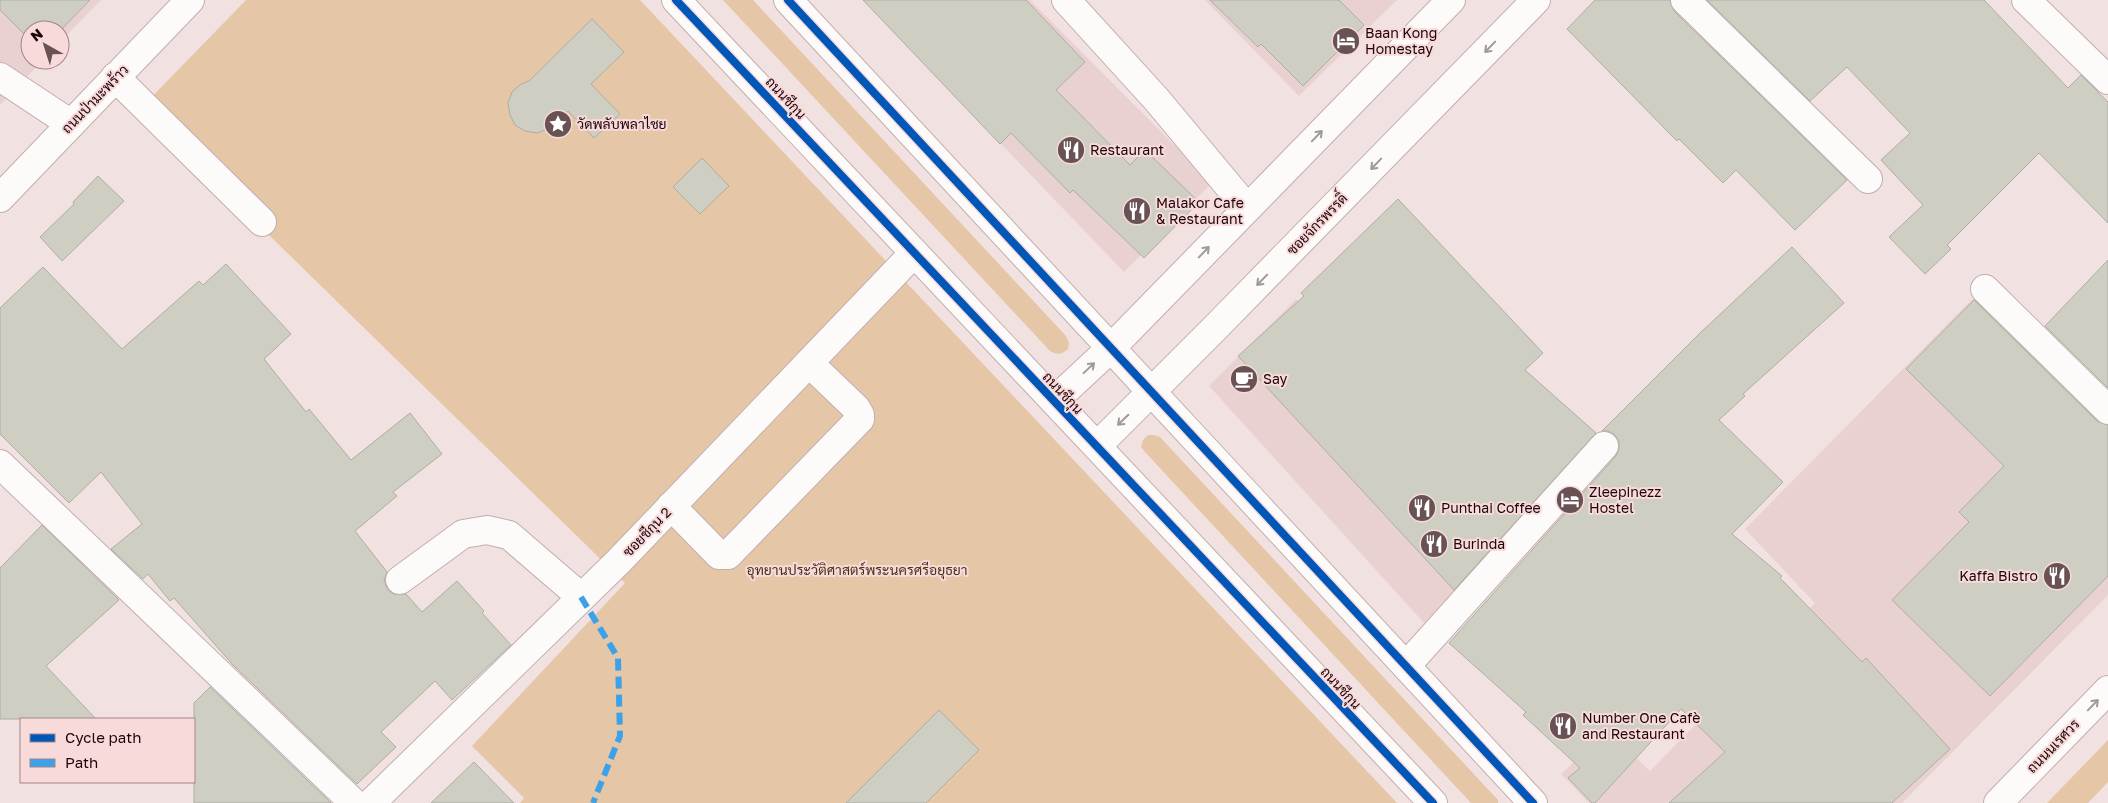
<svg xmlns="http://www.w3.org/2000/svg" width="2108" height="803" font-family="'Golos Text',Sarabun,sans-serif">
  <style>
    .built { fill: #ead1d1 }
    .green { fill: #e5c7a8 }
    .building { fill: #cecec3; stroke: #aeada3 }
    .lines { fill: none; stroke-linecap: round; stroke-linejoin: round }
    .minor-casing { stroke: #c2aeae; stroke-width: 30 }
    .major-casing { stroke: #c2aeae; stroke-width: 30 }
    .minor { stroke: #fdfafa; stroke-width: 28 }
    .major { stroke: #fdfafa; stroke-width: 28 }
    .quiet { stroke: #3da1e9; stroke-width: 6; stroke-dasharray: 12 6; stroke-linecap: butt }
    .cycleway-casing { stroke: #f9dadb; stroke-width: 11 }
    .cycleway { stroke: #0057b8; stroke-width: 8 }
    .oneway { stroke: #a39899 }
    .labels { text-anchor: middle; stroke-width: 4; stroke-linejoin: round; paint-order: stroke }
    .poi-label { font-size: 14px; fill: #1d0508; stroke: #f9dadb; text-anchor: start }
    .street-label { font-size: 14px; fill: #1d0508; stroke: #f9dadb }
    .park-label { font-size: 14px; fill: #473315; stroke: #f9dadb }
  </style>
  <rect width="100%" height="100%" fill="#f2e1e1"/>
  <g class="built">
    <path d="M0 0H101L60 42V30H30V60H43L0 105Z"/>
    <path d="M863 0H1030L1212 183 1124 272Z"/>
    <path d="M1205 0H1397L1299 96Z"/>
    <path d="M1989 282 2108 403V595L1902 803H1589L1561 774 1608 730 1650 771 1815 603 1745 529Z"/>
    <path d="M1296 299 1512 531 1424 623 1209 386Z"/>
  </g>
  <g class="green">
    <path d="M246 0H640L1397 803H520L524 798 472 746 625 583 140 109Z"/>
    <path d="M723 0H753L1066 336 1069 343 1068 349C1061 355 1057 355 1050 351Z"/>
    <path d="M1148 435H1154L1160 437 1498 800V803H1471L1145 452 1141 447 1143 440Z"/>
    <path d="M2108 740V782L2088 803H2047Z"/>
  </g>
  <g class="building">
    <path d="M0 0H90L60 31 30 30V40L0 10Z"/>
    <path d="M863 0H1026L1085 62 1056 90 1130 165 1145 150 1199 202 1144 258 1073 190 1070 193 1011 133 1000 144Z"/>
    <path d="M1210 0H1339L1364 25 1303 86 1261 44 1258 47Z"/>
    <path d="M1595 0H1670L1674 11 1847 180 1795 230 1736 170 1723 183 1679 139 1677 141 1567 29Z"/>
    <path d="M1707 0H1984L2068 88 2081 75 2108 102V223L2039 153 1947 245 1951 249 1925 274 1889 237 1923 205 1881 160 1910 133 1847 67 1810 101Z"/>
    <path d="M592 19 624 52 591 84 620 114 594 138 568 111 548 129 537 133 525 131 515 125 510 115 508 103 512 92 521 84 529 81Z"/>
    <path d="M702 158 729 186 700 214 673 187Z"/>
    <path d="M98 176 124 201 62 261 40 237 74 204 73 202Z"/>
    <path d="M1398 199 1543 353 1525 370 1596 433 1454 590 1238 356 1304 296 1301 293Z"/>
    <path d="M1792 247 1844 303 1743 394 1745 396 1719 420 1783 482 1732 534 1782 576 1780 578 1862 662 1866 658 1950 749 1892 803H1669L1725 752 1681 709 1595 803H1592L1568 778 1580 768 1523 715 1526 712 1449 643 1616 456 1619 449V441L1614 434 1608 431H1602L1699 334Z"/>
    <path d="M2108 260V388L2045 326Z"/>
    <path d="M226 264 291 334 264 359 306 412 309 409 351 460 410 413 442 454 393 492 397 496 355 531 387 572 384 581 388 590 394 594H406L422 612 457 581 484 611 482 613 511 645 452 700 435 681 381 732 396 747 357 784 233 665 174 598 170 601 148 574 143 579 111 549 142 524 101 472 69 503 0 434V308L43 267 122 349 199 281 203 285Z"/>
    <path d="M1974 300 2097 421 2108 425V576L1990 696 1892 600 1969 522 1959 512 2004 466 1906 369Z"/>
    <path d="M42 525 119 600 46 666 96 719H0V568Z"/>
    <path d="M210 687 331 803H194V703Z"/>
    <path d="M939 710 979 750 926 803H846Z"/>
    <path d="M474 762 514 803H431Z"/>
  </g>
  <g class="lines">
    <defs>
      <g id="minor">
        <path d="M1066 0 1157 100 1247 208"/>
        <path d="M1685 0 1868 179"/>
        <path d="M2026 0 2108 80"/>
        <path d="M0 77 71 124"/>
        <path d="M115 77 262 222"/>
        <path d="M0 198 190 0"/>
        <path d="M1985 289 2108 410"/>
        <path d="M1054 401 1111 348 1451 0"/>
        <path d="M1097 446 1217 326 1536 0"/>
        <path d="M0 464 354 803"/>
        <path d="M671 506 719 555H728L860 419V415L856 408 809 363"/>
        <path d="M400 580 463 534 487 530 509 535 581 597"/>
        <path d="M1406 666 1604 446"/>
        <path d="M371 803 618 562 914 253"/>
        <path d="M1998 803 2108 690"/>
      </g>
      <g id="major">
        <path d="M676 0 1433 803"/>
        <path d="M788 0 1533 803"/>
      </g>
    </defs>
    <use href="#minor" class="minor-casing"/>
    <use href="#major" class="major-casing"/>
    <use href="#minor" class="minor"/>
    <use href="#major" class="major"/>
    <path class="quiet" d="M581 597 618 658 620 736 593 803"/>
    <defs>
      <g id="cycleway">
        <path d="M676 0 1433 803"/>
        <path d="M788 0 1533 803"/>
      </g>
    </defs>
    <use href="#cycleway" class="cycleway-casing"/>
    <use href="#cycleway" class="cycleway"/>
  </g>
  <defs><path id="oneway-shaft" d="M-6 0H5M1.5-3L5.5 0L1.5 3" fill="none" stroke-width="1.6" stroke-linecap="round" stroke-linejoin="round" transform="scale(1.25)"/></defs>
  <g class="oneway">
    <use href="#oneway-shaft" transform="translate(1490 47) rotate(134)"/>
    <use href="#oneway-shaft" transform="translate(1317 136) rotate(-46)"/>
    <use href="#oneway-shaft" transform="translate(1376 164) rotate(134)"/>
    <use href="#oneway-shaft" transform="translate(1204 252) rotate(-46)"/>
    <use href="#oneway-shaft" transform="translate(1262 280) rotate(134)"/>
    <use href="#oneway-shaft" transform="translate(1089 368) rotate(-43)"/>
    <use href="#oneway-shaft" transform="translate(1123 420) rotate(136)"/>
    <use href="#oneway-shaft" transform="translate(2093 705) rotate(-46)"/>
  </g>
  <defs>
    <symbol id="hotel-disc" viewBox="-11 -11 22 22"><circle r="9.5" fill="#685254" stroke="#f9dadb"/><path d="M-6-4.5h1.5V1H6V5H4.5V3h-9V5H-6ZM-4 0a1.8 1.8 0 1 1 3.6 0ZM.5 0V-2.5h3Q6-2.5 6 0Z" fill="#fff"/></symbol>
    <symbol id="sight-disc" viewBox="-11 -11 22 22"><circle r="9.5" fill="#685254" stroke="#f9dadb"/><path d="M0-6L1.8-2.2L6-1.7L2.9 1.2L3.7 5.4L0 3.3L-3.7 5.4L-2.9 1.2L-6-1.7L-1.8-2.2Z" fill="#fff"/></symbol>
    <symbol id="restaurant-disc" viewBox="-11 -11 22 22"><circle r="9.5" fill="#685254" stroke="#f9dadb"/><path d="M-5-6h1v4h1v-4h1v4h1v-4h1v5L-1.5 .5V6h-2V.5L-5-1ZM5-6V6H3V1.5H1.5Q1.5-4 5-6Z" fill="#fff"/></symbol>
    <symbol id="cafe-disc" viewBox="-11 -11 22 22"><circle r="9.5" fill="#685254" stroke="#f9dadb"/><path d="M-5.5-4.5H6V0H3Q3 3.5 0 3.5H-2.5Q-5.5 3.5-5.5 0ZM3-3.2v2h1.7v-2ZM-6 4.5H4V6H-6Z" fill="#fff"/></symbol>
  </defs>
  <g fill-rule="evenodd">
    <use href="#hotel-disc" x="1330" y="25" width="32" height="32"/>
    <use href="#sight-disc" x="542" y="108" width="32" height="32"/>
    <use href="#restaurant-disc" x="1055" y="134" width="32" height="32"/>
    <use href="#restaurant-disc" x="1121" y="195" width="32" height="32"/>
    <use href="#cafe-disc" x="1228" y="363" width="32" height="32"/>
    <use href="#hotel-disc" x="1554" y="484" width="32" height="32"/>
    <use href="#restaurant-disc" x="1406" y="492" width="32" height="32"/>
    <use href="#restaurant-disc" x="1418" y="528" width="32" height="32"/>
    <use href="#restaurant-disc" x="2041" y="560" width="32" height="32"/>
    <use href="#restaurant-disc" x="1547" y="710" width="32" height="32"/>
  </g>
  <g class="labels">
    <g class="poi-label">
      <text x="1365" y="38">Baan Kong<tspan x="1365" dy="16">Homestay</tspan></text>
      <text x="577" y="129">วัดพลับพลาไชย</text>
      <text x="1090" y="155">Restaurant</text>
      <text x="1156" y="208">Malakor Cafe<tspan x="1156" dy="16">&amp; Restaurant</tspan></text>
      <text x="1263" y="384">Say</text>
      <text x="1589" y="497">Zleepinezz<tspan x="1589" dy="16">Hostel</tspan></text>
      <text x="1441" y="513">Punthai Coffee</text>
      <text x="1453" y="549">Burinda</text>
      <text x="2038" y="581" text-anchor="end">Kaffa Bistro</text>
      <text x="1582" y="723">Number One Cafè<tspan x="1582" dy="16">and Restaurant</tspan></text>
    </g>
    <g class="street-label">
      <text transform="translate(786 98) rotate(47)" y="5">ถนนชีกุน</text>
      <text transform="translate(95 99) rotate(-46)" y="5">ถนนป่ามะพร้าว</text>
      <text transform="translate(1317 224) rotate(-46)" y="5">ซอยจักรพรรดิ์</text>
      <text transform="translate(1063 393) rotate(47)" y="5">ถนนชีกุน</text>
      <text transform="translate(647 532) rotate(-46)" y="5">ซอยชีกุน 2</text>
      <text transform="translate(1341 688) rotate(47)" y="5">ถนนชีกุน</text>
      <text transform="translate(2053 746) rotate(-46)" y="5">ถนนนเรศวร</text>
    </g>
    <g class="park-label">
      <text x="857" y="575">อุทยานประวัติศาสตร์พระนครศรีอยุธยา</text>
    </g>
  </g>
  <rect x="20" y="718" width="175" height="65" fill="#f9dadb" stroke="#a18587"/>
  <rect x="30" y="734" width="25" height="8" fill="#0057b8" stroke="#a18587"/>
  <text x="65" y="743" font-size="15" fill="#1d0508">Cycle path</text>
  <rect x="30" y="759" width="25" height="8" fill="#3da1e9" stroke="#a18587"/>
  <text x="65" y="768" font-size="15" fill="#1d0508">Path</text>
  <g transform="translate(45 45) rotate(321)"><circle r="24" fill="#f9dadb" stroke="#a18587"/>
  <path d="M0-4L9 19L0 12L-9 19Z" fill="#685254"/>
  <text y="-8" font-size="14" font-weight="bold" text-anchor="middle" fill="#1d0508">N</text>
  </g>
</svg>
